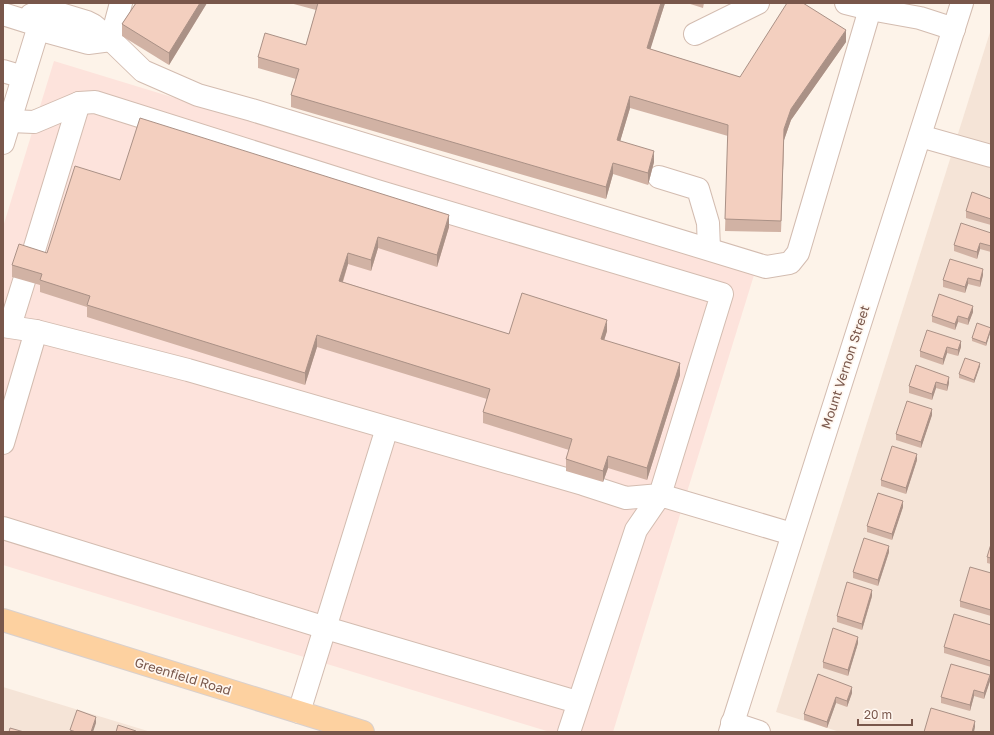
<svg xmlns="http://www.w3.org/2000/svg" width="994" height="735" font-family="'Golos Text',sans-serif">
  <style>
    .residential { fill: #f5e4d7 }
    .commercial { fill: #fde3dc }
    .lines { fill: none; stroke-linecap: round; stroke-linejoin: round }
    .minor-casing { stroke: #d3bcb0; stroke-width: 24 }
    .major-casing { stroke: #d9d0cd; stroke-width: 24 }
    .minor { stroke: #fff; stroke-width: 22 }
    .major { stroke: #fdd1a0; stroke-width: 22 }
    .wall { fill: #d1b2a4 }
    .shaded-wall { fill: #aa9186 }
    .building { fill: #f3cfbf; stroke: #aa9186 }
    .labels { text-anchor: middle; stroke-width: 3.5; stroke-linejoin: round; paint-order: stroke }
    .street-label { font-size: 13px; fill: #79574b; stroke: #fff7f0 }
  </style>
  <rect width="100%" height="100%" fill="#fdf3e9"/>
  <g class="residential">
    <path d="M991 29V732H840L776 712Z"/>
    <path d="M3 687 151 732H3Z"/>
  </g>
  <path class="commercial" d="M54 61 754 275 613 732H550L3 565V227Z"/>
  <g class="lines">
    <defs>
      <g id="minor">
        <path d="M121 3 111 40 143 71 198 95 252 110 766 267 790 263 798 253 870 9 846 3"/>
        <path d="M870 9 920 18 954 29"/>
        <path d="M3 14 38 25 48 32 88 43 111 40"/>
        <path d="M31 15 44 9 87 22 93 25 111 40"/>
        <path d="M695 34 758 3"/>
        <path d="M3 71 23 77"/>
        <path d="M920 136 991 156"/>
        <path d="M3 143 46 3"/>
        <path d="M659 177 698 189 708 223 709 249"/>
        <path d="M31 260 79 103"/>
        <path d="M3 326 36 331 188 370 583 484 626 498 660 495 722 294 377 191 95 102 79 103 34 122 10 121"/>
        <path d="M10 326 24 281"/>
        <path d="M3 443 36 331"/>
        <path d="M3 528 326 628 577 702"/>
        <path d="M299 712 387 428"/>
        <path d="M732 723 759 732"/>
        <path d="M569 732 636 530 660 495 792 534"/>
        <path d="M730 732 962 3"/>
      </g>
      <path id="major" d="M3 620 363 732"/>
    </defs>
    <use href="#minor" class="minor-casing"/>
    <use href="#major" class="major-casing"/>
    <use href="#minor" class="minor"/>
    <use href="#major" class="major"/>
  </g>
  <g class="wall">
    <path d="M136 3H207L169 65 122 36V24Z"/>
    <path d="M290 3H665L650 49 740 77 846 42 791 120 784 140 781 232 725 231 728 136 630 108 620 141 654 162 648 185 613 174 606 199 291 107V95L296 79 258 68V57L306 45 316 10Z"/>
    <path d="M687 3H704L703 8Z"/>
    <path d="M120 180 449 227 437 267 378 248 371 271 348 264 343 282 509 334 607 331 604 340 680 375 647 480 608 468 603 482 566 471V459L569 450 483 423V412L487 399 317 347 305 385 87 317V307L40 292V285L12 277V265L47 253Z"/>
    <path d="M991 199V225L966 218V211Z"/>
    <path d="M991 233V252L980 249 977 259 954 251V245Z"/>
    <path d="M983 275 980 287 968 284 965 293 943 287V280Z"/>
    <path d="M973 312 968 325 958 322 955 330 932 322V316Z"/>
    <path d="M991 328 986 346 972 341V338Z"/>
    <path d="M961 341V347L958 356 947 353 943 365 920 357V351Z"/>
    <path d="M980 366 974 383 959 378V374Z"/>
    <path d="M949 377V383L947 391 936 388 932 400 909 393V386Z"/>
    <path d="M932 415 921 448 896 440V434Z"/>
    <path d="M917 460 906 494 881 486V480Z"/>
    <path d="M903 507 892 540 867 532V526Z"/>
    <path d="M991 544V564L987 563V557Z"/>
    <path d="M889 552 878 586 853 578V572Z"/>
    <path d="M991 573V616L960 607V601Z"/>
    <path d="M872 596 862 630 837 622V616Z"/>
    <path d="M991 625V667L944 653V647Z"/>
    <path d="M858 643 848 676 823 668V662Z"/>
    <path d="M818 674 852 693 847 707 836 703 827 728 804 720V714Z"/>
    <path d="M990 681 984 699 974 696 970 711 941 703V697Z"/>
  </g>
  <g class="shaded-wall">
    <path d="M200 3H207L169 65V53Z"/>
    <path d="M661 3H665L647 60V48Z"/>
    <path d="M846 30V42L791 120 784 140 781 232 784 129 791 109Z"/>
    <path d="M630 96V108L617 152V140Z"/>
    <path d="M654 151V162L648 185V173Z"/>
    <path d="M613 163V174L606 199V187Z"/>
    <path d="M449 215V227L437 267V255Z"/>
    <path d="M378 237V248L371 271V260Z"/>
    <path d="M980 243V249L977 259V252Z"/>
    <path d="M348 253V264L339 293V281Z"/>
    <path d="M983 269V275L980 287V281Z"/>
    <path d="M968 278V284L965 293V287Z"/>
    <path d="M973 306V312L968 325V319Z"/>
    <path d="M958 316V322L955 330V324Z"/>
    <path d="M607 320V331L601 350V339Z"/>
    <path d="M991 328V331L986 346V343Z"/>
    <path d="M317 335V347L305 385V373Z"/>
    <path d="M961 341V347L958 356V350Z"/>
    <path d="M947 347V353L943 365V359Z"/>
    <path d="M680 363V375L647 480V468Z"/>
    <path d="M980 363V366L974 383V380Z"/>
    <path d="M949 377V383L947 391V385Z"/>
    <path d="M936 382V388L932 400V394Z"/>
    <path d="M932 409V415L921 448V442Z"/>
    <path d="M917 454V460L906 494V488Z"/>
    <path d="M608 456V468L603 482V471Z"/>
    <path d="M903 501V507L892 540V534Z"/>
    <path d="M889 546V552L878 586V580Z"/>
    <path d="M872 590V596L862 630V624Z"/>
    <path d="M858 637V643L848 676V670Z"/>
    <path d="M990 675V681L984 699V693Z"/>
    <path d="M852 687V693L847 707V701Z"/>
    <path d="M974 690V696L970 711V705Z"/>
    <path d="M836 697V703L827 728V722Z"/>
    <path d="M96 717V723L93 732H91Z"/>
    <path d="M975 721V727L974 732H972Z"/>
  </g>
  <g class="building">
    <path d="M136 3H200L169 53 122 24Z"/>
    <path d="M318 3H661L647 48 740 77 787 3H803L846 30 791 109 784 129 781 221 725 219 728 125 630 96 617 140 654 151 648 173 613 163 606 187 291 95 299 69 258 57 265 33 306 45Z"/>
    <path d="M140 118 449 215 437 255 378 237 371 260 348 253 339 281 509 334 522 293 607 320 601 339 680 363 647 468 608 456 603 471 566 459 572 439 483 412 490 389 317 335 305 373 87 305 90 296 40 280 42 274 12 265 19 244 47 253 75 166 120 180Z"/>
    <path d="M972 192 991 199V219L966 211Z"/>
    <path d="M961 223 991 233V246L980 243 977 252 954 245Z"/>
    <path d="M950 259 983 269 980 281 968 278 965 287 943 280Z"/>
    <path d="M939 294 973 306 968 319 958 316 955 324 932 316Z"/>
    <path d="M977 323 991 328 986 343 972 338Z"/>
    <path d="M927 330 961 341 958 350 947 347 943 359 920 351Z"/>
    <path d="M965 358 980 363 974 380 959 374Z"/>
    <path d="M916 365 949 377 947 385 936 382 932 394 909 386Z"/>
    <path d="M907 401 932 409 921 442 896 434Z"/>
    <path d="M892 446 917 454 906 488 881 480Z"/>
    <path d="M878 493 903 501 892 534 867 526Z"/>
    <path d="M864 538 889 546 878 580 853 572Z"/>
    <path d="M991 544V558L987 557Z"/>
    <path d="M970 567 991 573V610L960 601Z"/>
    <path d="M847 582 872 590 862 624 837 616Z"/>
    <path d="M954 614 991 625V661L944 647Z"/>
    <path d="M833 628 858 637 848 670 823 662Z"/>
    <path d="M951 664 990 675 984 693 974 690 970 705 941 697Z"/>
    <path d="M818 674 852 687 847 701 836 697 827 722 804 714Z"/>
    <path d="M931 708 975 721 972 732H924Z"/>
    <path d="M77 710 96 717 91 732H76L70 730Z"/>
    <path d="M118 725 136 731V732H116Z"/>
    <path d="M10 728 24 732H9Z"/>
  </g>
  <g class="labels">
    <g class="street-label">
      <text transform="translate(845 367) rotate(-72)" y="5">Mount Vernon Street</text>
      <text transform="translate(183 676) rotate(17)" y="5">Greenfield Road</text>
    </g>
  </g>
  <rect width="994" height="735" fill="none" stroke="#79574b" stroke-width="8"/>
  <path d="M858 719v6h54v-6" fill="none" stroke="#79574b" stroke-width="2"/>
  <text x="864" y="719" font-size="12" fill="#79574b" stroke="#fff7f0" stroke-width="3" paint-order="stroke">20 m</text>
</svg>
